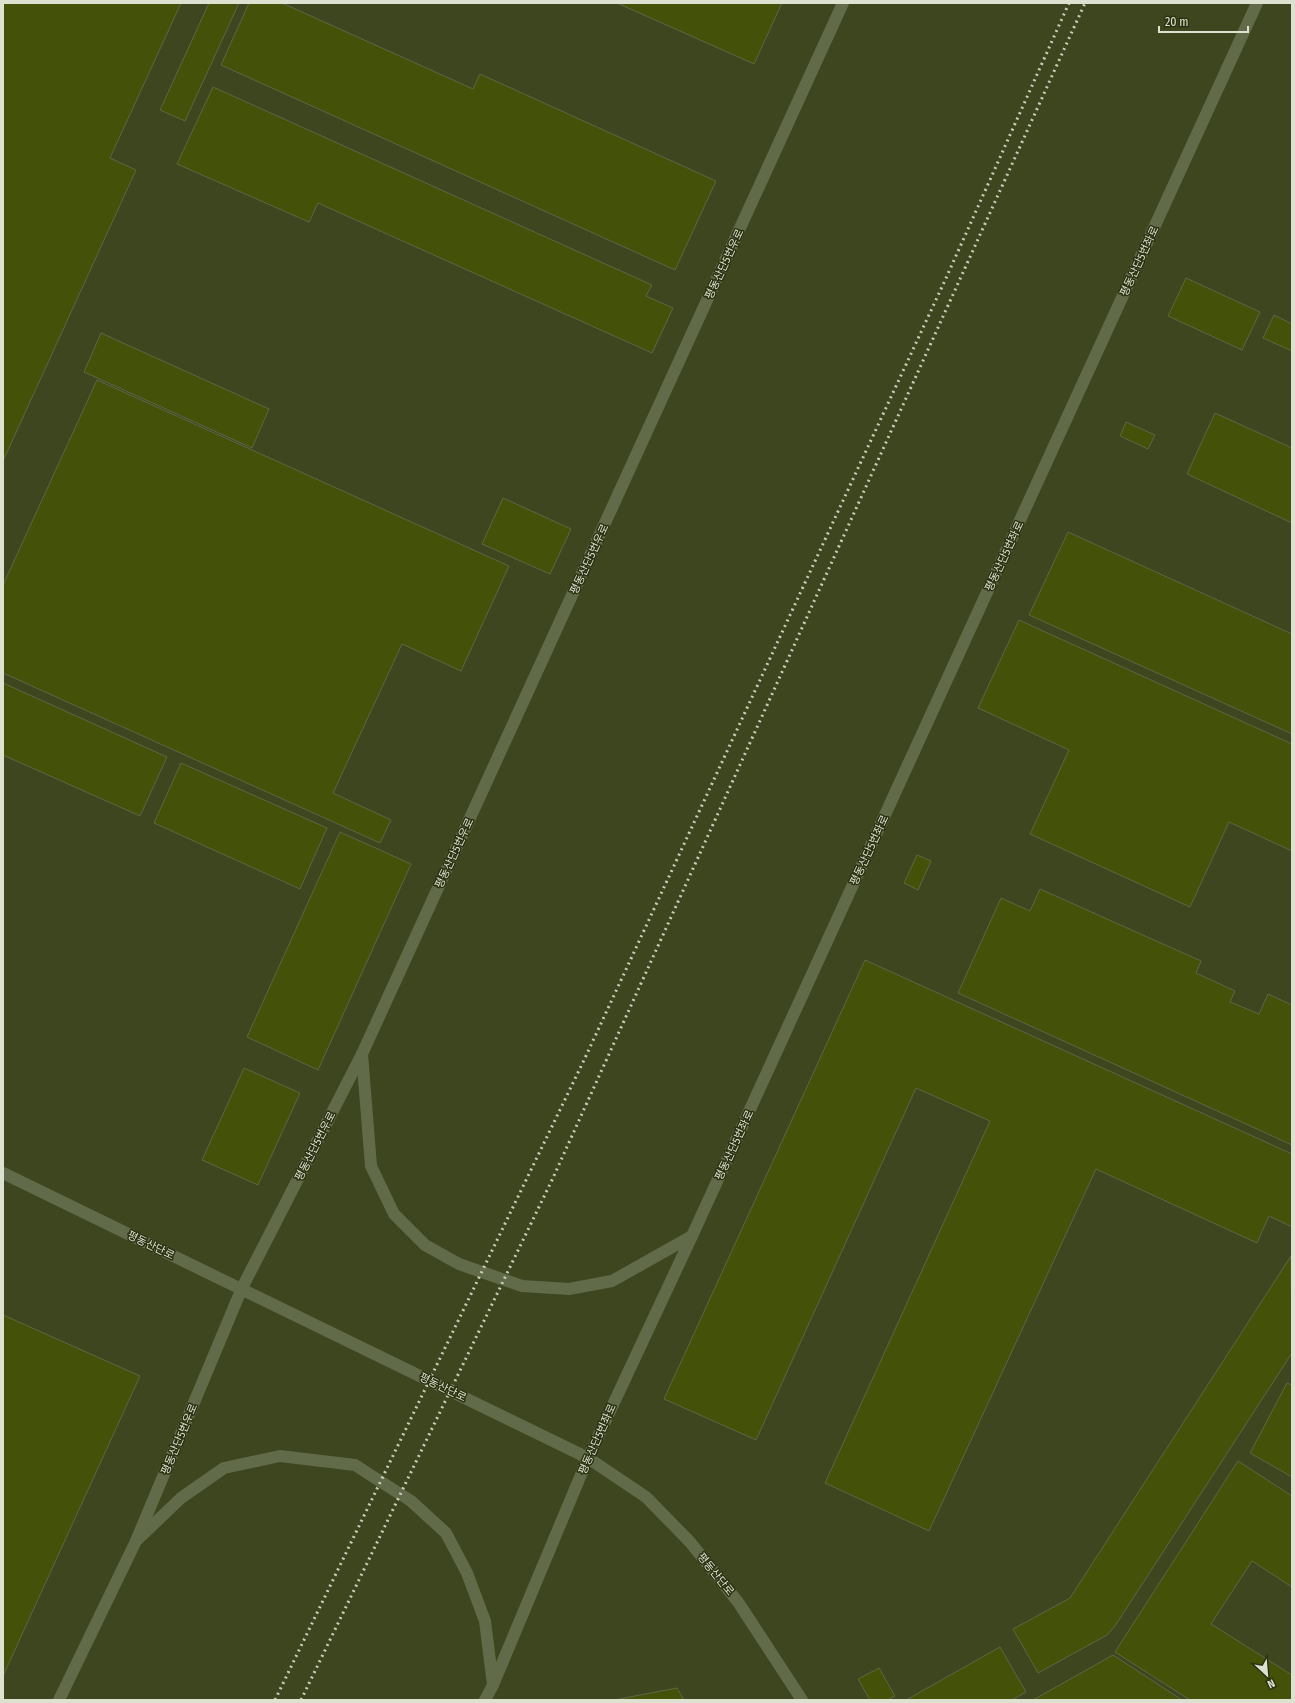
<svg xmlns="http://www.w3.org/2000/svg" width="1295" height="1703" font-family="'Fira Sans Condensed','Noto Sans KR',sans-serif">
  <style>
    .built { fill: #3d461f }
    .building { fill: #445109; stroke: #5e6645 }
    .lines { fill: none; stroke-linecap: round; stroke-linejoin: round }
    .minor { stroke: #626b49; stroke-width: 12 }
    .tertiary { stroke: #626b49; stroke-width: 12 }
    .rail { stroke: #c7cdb9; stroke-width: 3; stroke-dasharray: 2 4; stroke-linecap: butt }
    .labels { text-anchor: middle; stroke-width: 3; stroke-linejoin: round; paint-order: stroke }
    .street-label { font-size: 11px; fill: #dce2cf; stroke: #2a3111 }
  </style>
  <rect width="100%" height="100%" fill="#343b1b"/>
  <rect class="built" x="3" y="3" width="1289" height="1697"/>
  <g class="building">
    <path d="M3 3H181L110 158 136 170 3 461Z"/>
    <path d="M209 3H239L185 121 160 110Z"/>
    <path d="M249 3H282L473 89 480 74 716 181 675 270 221 65Z"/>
    <path d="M617 3H782L754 64Z"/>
    <path d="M213 87 652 285 646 296 673 308 652 353 318 203 309 222 177 164Z"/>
    <path d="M1186 278 1260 312 1242 350 1168 316Z"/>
    <path d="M1274 315 1292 324V351L1263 338Z"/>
    <path d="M101 333 269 409 252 448 84 372Z"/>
    <path d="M97 380 509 566 461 671 402 644 333 793 391 820 380 843 3 673V585Z"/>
    <path d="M1215 413 1292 448V523L1187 474Z"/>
    <path d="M1126 422 1155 435 1148 449 1120 436Z"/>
    <path d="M503 498 571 529 550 574 482 544Z"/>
    <path d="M1068 532 1292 634V734L1029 615Z"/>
    <path d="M1019 620 1292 744V851L1229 822 1190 907 1030 834 1069 750 978 708Z"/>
    <path d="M3 683 167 757 140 816 3 755Z"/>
    <path d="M181 763 327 828 300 889 154 823Z"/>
    <path d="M340 832 411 864 318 1070 247 1037Z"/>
    <path d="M917 855 931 861 918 890 904 883Z"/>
    <path d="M1040 889 1201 961 1196 973 1235 991 1230 1002 1259 1014 1268 994 1292 1005V1145L958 993 1001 898 1030 911Z"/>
    <path d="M865 960 1292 1154V1227L1269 1216 1257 1243 1096 1169 929 1531 825 1483 990 1121 916 1088 756 1440 664 1399Z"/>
    <path d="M244 1068 300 1093 258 1185 202 1160Z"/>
    <path d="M1291 1256 1292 1353 1115 1626 1107 1635 1038 1673 1013 1629 1070 1598Z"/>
    <path d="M3 1315 140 1376 3 1676Z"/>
    <path d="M1287 1383 1292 1385V1477L1250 1453Z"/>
    <path d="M1238 1461 1292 1496V1587L1252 1561 1211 1624 1292 1675V1700H1190L1115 1652Z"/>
    <path d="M1000 1647 1026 1692 1012 1700H906Z"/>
    <path d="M1113 1655 1182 1700H1033Z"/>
    <path d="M879 1668 895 1696 887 1700H870L858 1679Z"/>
    <path d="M677 1688 684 1700H614Z"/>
  </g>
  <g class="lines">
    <g class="minor">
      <path d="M362 1054 371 1166 394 1214 425 1245 459 1264 522 1286 569 1289 612 1281 692 1236"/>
      <path d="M136 1541 181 1498 224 1468 280 1456 355 1465 411 1501 446 1533 467 1573 485 1621 493 1685"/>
    </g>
    <g class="tertiary">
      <path d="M3 1173 588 1458 646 1497 690 1542 738 1602 802 1700"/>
      <path d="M59 1700 136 1541 242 1288 362 1054 843 3"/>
      <path d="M485 1700 493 1685 588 1458 692 1236 1257 3"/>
    </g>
    <g class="rail">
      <path d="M275 1700 585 1058 947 276 1069 3"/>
      <path d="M301 1700 552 1180 1085 3"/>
    </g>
  </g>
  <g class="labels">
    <g class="street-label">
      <text transform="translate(1139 261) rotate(-65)" y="4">평동산단5번좌로</text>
      <text transform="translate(724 264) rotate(-65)" y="4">평동산단5번우로</text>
      <text transform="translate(1004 556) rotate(-65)" y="4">평동산단5번좌로</text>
      <text transform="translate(589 559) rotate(-65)" y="4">평동산단5번우로</text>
      <text transform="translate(869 850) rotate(-65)" y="4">평동산단5번좌로</text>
      <text transform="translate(454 853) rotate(-65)" y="4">평동산단5번우로</text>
      <text transform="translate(734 1145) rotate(-65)" y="4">평동산단5번좌로</text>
      <text transform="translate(315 1146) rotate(-63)" y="4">평동산단5번우로</text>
      <text transform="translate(151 1245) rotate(26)" y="4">평동산단로</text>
      <text transform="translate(443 1387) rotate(26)" y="4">평동산단로</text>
      <text transform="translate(179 1439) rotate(-67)" y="4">평동산단5번우로</text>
      <text transform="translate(597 1439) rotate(-66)" y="4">평동산단5번좌로</text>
      <text transform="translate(716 1574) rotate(51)" y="4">평동산단로</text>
    </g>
  </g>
  <rect width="1295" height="1703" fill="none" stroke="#dce2cf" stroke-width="8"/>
  <g transform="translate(1267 1675) rotate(154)" stroke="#2a3111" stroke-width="3" paint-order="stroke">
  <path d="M0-3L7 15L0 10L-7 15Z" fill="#dce2cf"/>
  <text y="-6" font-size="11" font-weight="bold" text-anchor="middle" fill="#dce2cf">N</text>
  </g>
  <path d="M1159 26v6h89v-6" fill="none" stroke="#dce2cf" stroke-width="2"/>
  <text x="1165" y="26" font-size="12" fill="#dce2cf" stroke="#2a3111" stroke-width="3" paint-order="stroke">20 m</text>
</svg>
